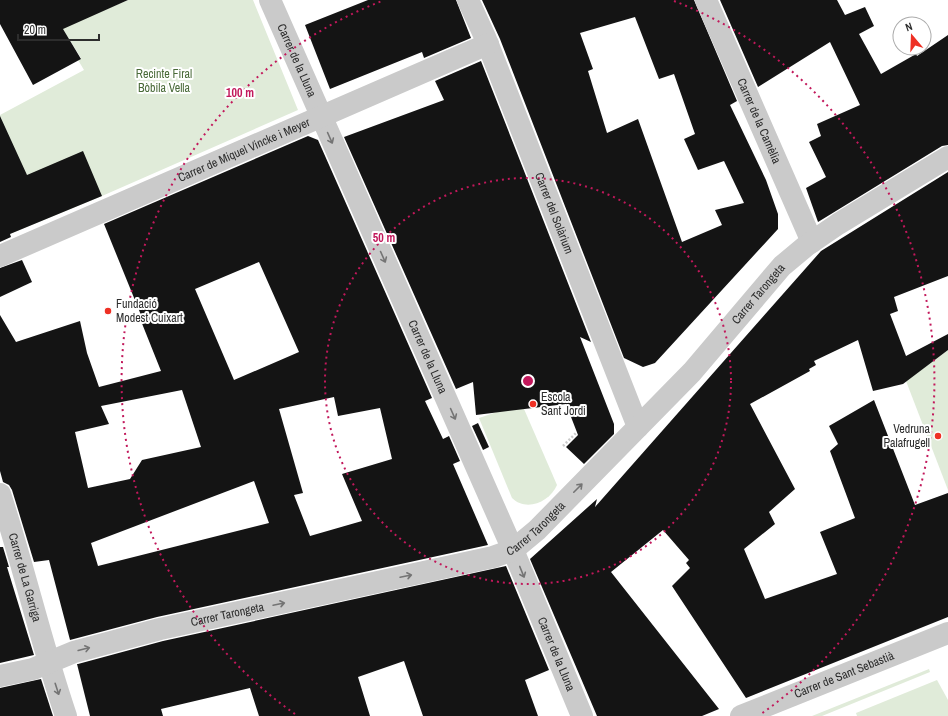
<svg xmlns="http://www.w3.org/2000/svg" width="948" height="716" font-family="'Archivo Narrow',sans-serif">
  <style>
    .green { fill: #e0ebd9 }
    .building { fill: #141414; fill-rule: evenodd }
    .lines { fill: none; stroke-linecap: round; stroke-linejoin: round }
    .path { stroke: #cacaca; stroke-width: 2.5; stroke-dasharray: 2 2; stroke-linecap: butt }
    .minor { stroke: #cacaca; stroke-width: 22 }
    .oneway { stroke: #747474 }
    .ring { fill: none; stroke: #c2185b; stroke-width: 2; stroke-dasharray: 2 4 }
    .poi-dot { fill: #ee3024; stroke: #fff; stroke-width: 1.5 }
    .labels { text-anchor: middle; stroke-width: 4; stroke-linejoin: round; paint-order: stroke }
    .street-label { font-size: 12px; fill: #2d2d2d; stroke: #fff }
    .park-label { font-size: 12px; fill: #496a38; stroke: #fff }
    .poi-label { font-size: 12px; fill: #2d2d2d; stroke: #fff; text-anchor: start }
    .centre { fill: #c2185b; stroke: #fff; stroke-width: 2 }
    .ring-label { font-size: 12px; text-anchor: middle; font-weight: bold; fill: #c2185b; stroke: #fff; stroke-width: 4; stroke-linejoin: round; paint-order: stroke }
  </style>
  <rect width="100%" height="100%" fill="#fff"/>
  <g class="green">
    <path d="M128 0H253L298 110 102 196 0 238V115L84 70 78 60 81 58 62 28Z"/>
    <path d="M948 350V490L906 381Z"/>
    <path d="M517 405 524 409 557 485C550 502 526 512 512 498L479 418Z"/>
    <path d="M929 669 930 672 822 716H812Z"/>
    <path d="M937 680 948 700V716H857L856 713Z"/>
  </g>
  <g class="building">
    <path d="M0 0H128L63 29 81 59 33 85 0 24Z"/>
    <path d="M368 0H456L471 38 424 58 422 52 330 89 305 25Z"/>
    <path d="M482 0H694L737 101 730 105 766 180 778 214V229L655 363 643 367 624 358 500 39ZM635 17 659 79 674 74 695 134 684 139 698 170 724 161 744 203 715 210 722 225 682 242 638 119 607 133 588 71 593 69 580 33Z"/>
    <path d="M720 0H837L845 15 865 7 874 26 859 34 881 74 916 54 917 56 948 35V145L942 146 818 222 806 188 826 177 809 142 821 136 817 124 860 105 830 42 758 87Z"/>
    <path d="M481 61 591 342 580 337 614 424V434L584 464 566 447 578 435 566 404 476 415 473 382 456 389 344 137 444 100 435 81Z"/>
    <path d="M0 116 27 175 83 151 102 196 10 234 11 237 0 242Z"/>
    <path d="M308 136 318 140 432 398 425 401 443 439 449 436 460 461 453 464 488 545 157 617 70 640 49 560 34 562 12 490 9 485 3 482 0 471V315L16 342 80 321 87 353 99 387 161 371 141 321 143 320 104 224ZM259 262 299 352 234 380 195 289ZM182 390 201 447 142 460 130 479 88 488 75 432 109 424 101 406ZM334 397 338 416 380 408 392 459 342 474 362 521 310 536 294 495 303 493 279 409ZM254 481 269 523 98 566 91 543Z"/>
    <path d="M948 172V276L894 297 898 311 890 314 906 356 948 334V350L903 384 873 391 858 340 814 361 816 365 809 369 810 371 750 404 795 489 769 512 775 524 744 549 765 599 837 574 820 532 855 518 830 451 838 444 829 426 874 400 915 505 948 493V617L746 698 672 586 690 568 686 563 689 560 663 530 611 572 719 709 702 716H597L530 559 597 499 595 507 821 251Z"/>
    <path d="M22 260 32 282 0 297V268Z"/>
    <path d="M478 423 489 447 483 450 472 426Z"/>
    <path d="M0 547H3L9 567H7L34 655 0 663Z"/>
    <path d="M506 566 549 670 525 680 538 716H423L404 661 358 677 370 716H259L250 688 161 709 163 716H90L77 664H78L163 641Z"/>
    <path d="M41 679 53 716H0V688Z"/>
  </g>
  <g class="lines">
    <path class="path" d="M563 446 577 432"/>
    <g class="minor">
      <path id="s1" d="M270 0 513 550 582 716"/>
      <path id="s2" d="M468 0 485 37 638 427"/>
      <path id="s3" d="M706 0 812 242"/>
      <path id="s4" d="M0 256 488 44"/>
      <path id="s5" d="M0 494C24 567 41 643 66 716"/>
      <path id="s6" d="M0 676 33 669 74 652 160 629 493 557 513 550 537 530 692 372 782 266 806 246 838 224 948 157"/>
      <path id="s7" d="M741 716 948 633"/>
    </g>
  </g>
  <defs><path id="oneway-shaft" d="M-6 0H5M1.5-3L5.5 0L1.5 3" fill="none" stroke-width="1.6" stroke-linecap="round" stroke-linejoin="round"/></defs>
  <g class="oneway">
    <use href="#oneway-shaft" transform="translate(330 138) rotate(66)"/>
    <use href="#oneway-shaft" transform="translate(383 257) rotate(66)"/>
    <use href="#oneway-shaft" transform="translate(453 414) rotate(66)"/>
    <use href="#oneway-shaft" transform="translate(578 488) rotate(-45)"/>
    <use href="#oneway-shaft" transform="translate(522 572) rotate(68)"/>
    <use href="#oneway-shaft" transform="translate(406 576) rotate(-12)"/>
    <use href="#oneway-shaft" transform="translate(279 604) rotate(-12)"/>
    <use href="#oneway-shaft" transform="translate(84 649) rotate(-14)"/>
    <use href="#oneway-shaft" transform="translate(57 689) rotate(72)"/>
  </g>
  <g class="ring">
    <circle cx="528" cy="381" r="203"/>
    <path d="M295 714A407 407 0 0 1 382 1M674 1A407 407 0 0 1 761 714"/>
  </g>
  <g class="poi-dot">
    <circle cx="108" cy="311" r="4"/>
    <circle cx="533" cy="404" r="4"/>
    <circle cx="938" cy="436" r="4"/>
  </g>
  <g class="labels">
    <g class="street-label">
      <text dy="4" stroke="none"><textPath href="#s1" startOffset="66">Carrer de la Lluna</textPath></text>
      <text dy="4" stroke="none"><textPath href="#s3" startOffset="132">Carrer de la Camèlia</textPath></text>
      <text dy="4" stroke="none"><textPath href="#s4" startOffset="266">Carrer de Miquel Vincke i Meyer</textPath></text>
      <text dy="4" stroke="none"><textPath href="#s2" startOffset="230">Carrer del Solàrium</textPath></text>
      <text dy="4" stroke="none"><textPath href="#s6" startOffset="884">Carrer Tarongeta</textPath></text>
      <text dy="4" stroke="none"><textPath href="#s1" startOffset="390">Carrer de la Lluna</textPath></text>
      <text dy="4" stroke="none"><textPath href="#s6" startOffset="560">Carrer Tarongeta</textPath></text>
      <text dy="4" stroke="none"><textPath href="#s5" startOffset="87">Carrer de La Garriga</textPath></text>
      <text dy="4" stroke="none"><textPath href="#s6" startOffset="236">Carrer Tarongeta</textPath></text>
      <text dy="4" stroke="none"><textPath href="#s1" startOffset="714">Carrer de la Lluna</textPath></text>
      <text dy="4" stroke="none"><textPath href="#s7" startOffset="111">Carrer de Sant Sebastià</textPath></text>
    </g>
    <g class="park-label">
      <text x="164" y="78">Recinte Firal<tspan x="164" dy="14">Bòbila Vella</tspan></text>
    </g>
    <g class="poi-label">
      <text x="116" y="308">Fundació<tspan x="116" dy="14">Modest Cuixart</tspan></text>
      <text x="541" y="401">Escola<tspan x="541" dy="14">Sant Jordi</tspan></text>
      <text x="930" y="433" text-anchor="end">Vedruna<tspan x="930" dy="14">Palafrugell</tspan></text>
    </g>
  </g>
  <circle cx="528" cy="381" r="6" class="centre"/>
  <g class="ring-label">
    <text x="240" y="97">100 m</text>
    <text x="384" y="242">50 m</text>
  </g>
  <g transform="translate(912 36) rotate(341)"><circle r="19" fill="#ffffff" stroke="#ababab"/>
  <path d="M0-3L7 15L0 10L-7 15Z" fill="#ee3024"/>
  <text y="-6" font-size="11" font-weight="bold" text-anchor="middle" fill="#2d2d2d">N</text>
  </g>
  <path d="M18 34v6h81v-6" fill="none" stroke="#2d2d2d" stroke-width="2"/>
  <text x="24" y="34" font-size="12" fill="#2d2d2d" stroke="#ffffff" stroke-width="3" paint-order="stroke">20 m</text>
</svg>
